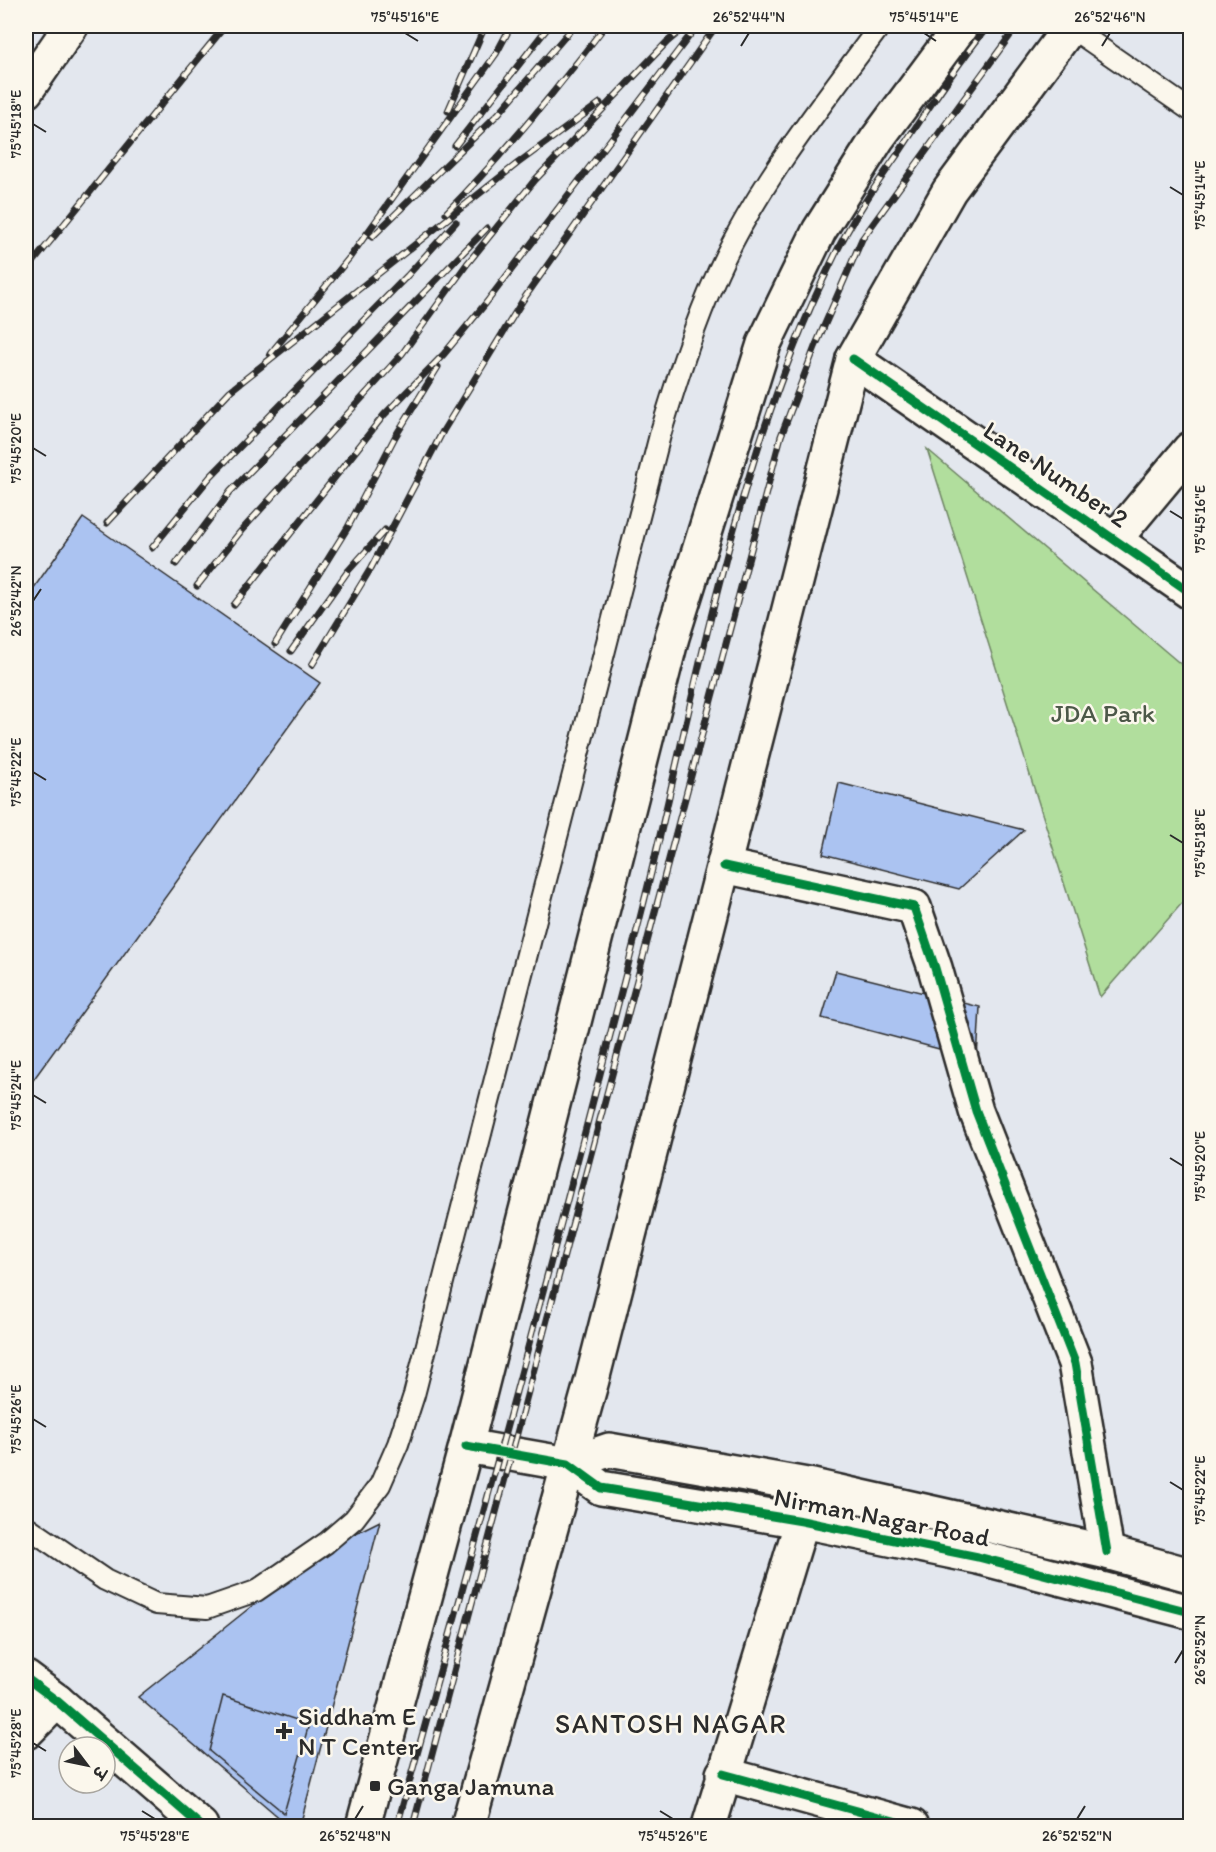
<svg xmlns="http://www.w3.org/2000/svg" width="1216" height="1852" font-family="Itim,'Playpen Sans Deva',sans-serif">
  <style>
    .green { fill: #b1de9d; stroke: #6e8464; stroke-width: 1.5 }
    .building { fill: #abc3f1; stroke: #2b2b2b; stroke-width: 1.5 }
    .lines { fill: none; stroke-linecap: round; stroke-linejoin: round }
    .service-casing { stroke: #2b2b2b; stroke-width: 24 }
    .minor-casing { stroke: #2b2b2b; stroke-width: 38 }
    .tertiary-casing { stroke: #2b2b2b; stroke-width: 38 }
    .primary-casing { stroke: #2b2b2b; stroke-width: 38 }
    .service { stroke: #fbf7ec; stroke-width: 20 }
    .minor { stroke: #fbf7ec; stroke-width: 33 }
    .tertiary { stroke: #fbf7ec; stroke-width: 33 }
    .primary { stroke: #fbf7ec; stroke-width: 33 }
    .rail-casing { stroke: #2b2b2b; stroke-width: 7 }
    .rail { stroke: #fbf7ec; stroke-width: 4.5; stroke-dasharray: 14; stroke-linecap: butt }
    .cycleway-casing { stroke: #fbf7ec; stroke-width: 13 }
    .cycleway { stroke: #00873e; stroke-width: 9 }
    .ticks { fill: none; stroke: #2b2b2b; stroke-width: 2 }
    .poi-dot { fill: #2b2b2b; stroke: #fbf7ec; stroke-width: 2 }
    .labels { text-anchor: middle; stroke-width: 5; stroke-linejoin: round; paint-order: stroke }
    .street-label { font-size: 26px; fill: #2b2b2b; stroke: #fbf7ec }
    .park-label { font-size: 26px; fill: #4c5848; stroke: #fbf7ec }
    .poi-label { font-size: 26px; fill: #2b2b2b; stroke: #fbf7ec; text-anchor: start }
    .neighbourhood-label { font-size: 27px; letter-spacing: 1.5px; fill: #2b2b2b; stroke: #fbf7ec }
    .neatline { fill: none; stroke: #2b2b2b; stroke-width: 2 }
    .ticks-label { font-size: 15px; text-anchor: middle; fill: #2b2b2b }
  </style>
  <rect width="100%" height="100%" fill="#e3e7ee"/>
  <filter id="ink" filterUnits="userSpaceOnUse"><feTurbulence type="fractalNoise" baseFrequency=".0167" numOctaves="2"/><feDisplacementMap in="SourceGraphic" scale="12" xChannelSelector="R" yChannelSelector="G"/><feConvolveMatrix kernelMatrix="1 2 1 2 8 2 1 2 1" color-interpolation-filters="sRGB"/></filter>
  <g filter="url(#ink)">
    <path class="green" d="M927 449 1190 672V894L1100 997Z"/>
    <g class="building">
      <path d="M83 518 320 683 26 1090V599Z"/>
      <path d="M839 783 1024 830 959 889 823 854Z"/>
      <path d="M836 971 980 1007 977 1059 822 1018Z"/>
      <path d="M380 1521 300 1826H289L138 1697 322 1550Z"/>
      <path d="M223 1696 309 1724 284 1813 209 1751Z"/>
    </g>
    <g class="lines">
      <defs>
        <g id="service">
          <path d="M1070 27 1190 110"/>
          <path d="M26 1526 105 1580 156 1604 207 1608 256 1591 326 1543 354 1519 380 1485 398 1444 414 1395 660 435C677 379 694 325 718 272 758 184 823 103 880 26"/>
        </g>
        <g id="minor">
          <path d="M853 359 1190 592"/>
          <path d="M1115 539 1190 449"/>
          <path d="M724 866 914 907 935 968 976 1111 1075 1363 1107 1552"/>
          <path d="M26 1732 57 1701"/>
          <path d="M723 1774 912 1826"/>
          <path d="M709 1826 802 1521"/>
        </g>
        <g id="tertiary">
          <path d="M26 91 71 26"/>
          <path d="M466 1446 568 1464 601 1488 802 1521 978 1557 1190 1612"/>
          <path d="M568 1464 609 1450 813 1486 1107 1552 1190 1575"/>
          <path d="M26 1678 57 1701 201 1826"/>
        </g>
        <g id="primary">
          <path d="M363 1826 466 1446 672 637 764 344 819 231 877 139 961 26"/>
          <path d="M468 1826 592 1380 853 359 949 191 1071 26"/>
        </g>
      </defs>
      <use href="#service" class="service-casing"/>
      <use href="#minor" class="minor-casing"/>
      <use href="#tertiary" class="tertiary-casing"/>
      <use href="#primary" class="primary-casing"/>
      <use href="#service" class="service"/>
      <use href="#minor" class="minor"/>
      <use href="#tertiary" class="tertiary"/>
      <use href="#primary" class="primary"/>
      <defs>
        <g id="rail">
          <path d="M448 111 485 26"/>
          <path d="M455 146 549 26"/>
          <path d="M446 213C504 154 556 91 605 26"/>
          <path d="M372 237 499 113 574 26"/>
          <path d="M26 271 225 26"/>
          <path d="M270 354 350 257 496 54 511 26"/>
          <path d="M107 523 230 391 518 163 600 103"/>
          <path d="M152 548 210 477 407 276 456 222"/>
          <path d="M176 564 230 492 487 228"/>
          <path d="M197 586 241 531 402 354 467 264 535 180 667 42 686 26"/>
          <path d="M234 605 384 415 444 354 486 303 697 26"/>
          <path d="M275 644 348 527 395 437 438 367"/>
          <path d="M291 651 348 571 385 530"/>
          <path d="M312 665 371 568 443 431 523 300 716 26"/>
          <path d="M397 1826C481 1525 563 1222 640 918 696 697 732 463 834 257 852 219 876 185 900 151 928 108 956 66 988 26"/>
          <path d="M413 1826 781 436 815 347 862 239 1017 26"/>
        </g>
      </defs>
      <use href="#rail" class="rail-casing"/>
      <use href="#rail" class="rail"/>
      <defs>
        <g id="cycleway">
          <path d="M853 359 1190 592"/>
          <path d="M724 866 914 907 935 968 976 1111 1075 1363 1107 1552"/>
          <path d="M466 1446 568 1464 601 1488 802 1521 978 1557 1190 1612"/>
          <path d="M26 1678 57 1701 201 1826"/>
          <path d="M723 1774 912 1826"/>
        </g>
      </defs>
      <use href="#cycleway" class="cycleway-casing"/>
      <use href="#cycleway" class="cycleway"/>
    </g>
  </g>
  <path class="ticks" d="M405 33 418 41M924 33 936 41M741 46 749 33M1102 46 1110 33M33 124 46 132M1170 187 1183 195M33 448 46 456M1170 511 1183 519M33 601 41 589M33 772 46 780M1170 835 1183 843M33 1095 46 1103M1170 1158 1183 1166M33 1419 46 1427M1170 1482 1183 1490M1175 1663 1183 1650M33 1743 46 1751M142 1811 155 1819M660 1811 673 1819M355 1819 363 1806M1077 1819 1085 1806"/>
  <g class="poi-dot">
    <path d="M281 1722h6v6h6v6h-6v6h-6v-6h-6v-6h6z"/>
    <rect x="369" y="1780" width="12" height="12" rx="3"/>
  </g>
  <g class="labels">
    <g class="street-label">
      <text transform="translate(1056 474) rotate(34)" y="9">Lane Number 2</text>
      <text transform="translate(882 1517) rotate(11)" y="9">Nirman Nagar Road</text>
    </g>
    <g class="park-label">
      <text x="1103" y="722">JDA Park</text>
    </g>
    <g class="poi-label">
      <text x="298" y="1725">Siddham E<tspan x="298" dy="30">N T Center</tspan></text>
      <text x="387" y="1795">Ganga Jamuna</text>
    </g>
    <g class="neighbourhood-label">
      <text x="671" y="1733">SANTOSH NAGAR</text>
    </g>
  </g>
  <rect width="1216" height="1852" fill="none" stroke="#fbf7ec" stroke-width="66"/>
  <g transform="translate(87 1765) rotate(122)"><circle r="28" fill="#fbf7ec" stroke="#a8a59f" stroke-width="1.5"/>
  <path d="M0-4.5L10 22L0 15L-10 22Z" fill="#2b2b2b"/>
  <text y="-9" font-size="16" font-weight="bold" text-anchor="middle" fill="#2b2b2b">उ</text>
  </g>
  <rect x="33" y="33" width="1150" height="1786" class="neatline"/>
  <g class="ticks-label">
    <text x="405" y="22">75°45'16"E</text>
    <text x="749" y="22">26°52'44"N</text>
    <text x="924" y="22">75°45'14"E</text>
    <text x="1110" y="22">26°52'46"N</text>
    <text transform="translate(16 124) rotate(-90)" y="5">75°45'18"E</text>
    <text transform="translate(1200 195) rotate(-90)" y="5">75°45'14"E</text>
    <text transform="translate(16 448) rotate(-90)" y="5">75°45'20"E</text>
    <text transform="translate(1200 519) rotate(-90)" y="5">75°45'16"E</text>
    <text transform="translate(16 601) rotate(-90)" y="5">26°52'42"N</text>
    <text transform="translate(16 772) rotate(-90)" y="5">75°45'22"E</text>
    <text transform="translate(1200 843) rotate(-90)" y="5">75°45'18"E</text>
    <text transform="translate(16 1095) rotate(-90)" y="5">75°45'24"E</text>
    <text transform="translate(1200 1166) rotate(-90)" y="5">75°45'20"E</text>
    <text transform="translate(16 1419) rotate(-90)" y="5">75°45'26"E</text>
    <text transform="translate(1200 1490) rotate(-90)" y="5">75°45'22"E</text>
    <text transform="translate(1200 1650) rotate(-90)" y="5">26°52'52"N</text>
    <text transform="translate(16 1743) rotate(-90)" y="5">75°45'28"E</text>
    <text x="155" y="1841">75°45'28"E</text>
    <text x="355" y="1841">26°52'48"N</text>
    <text x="673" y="1841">75°45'26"E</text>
    <text x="1077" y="1841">26°52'52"N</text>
  </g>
</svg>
